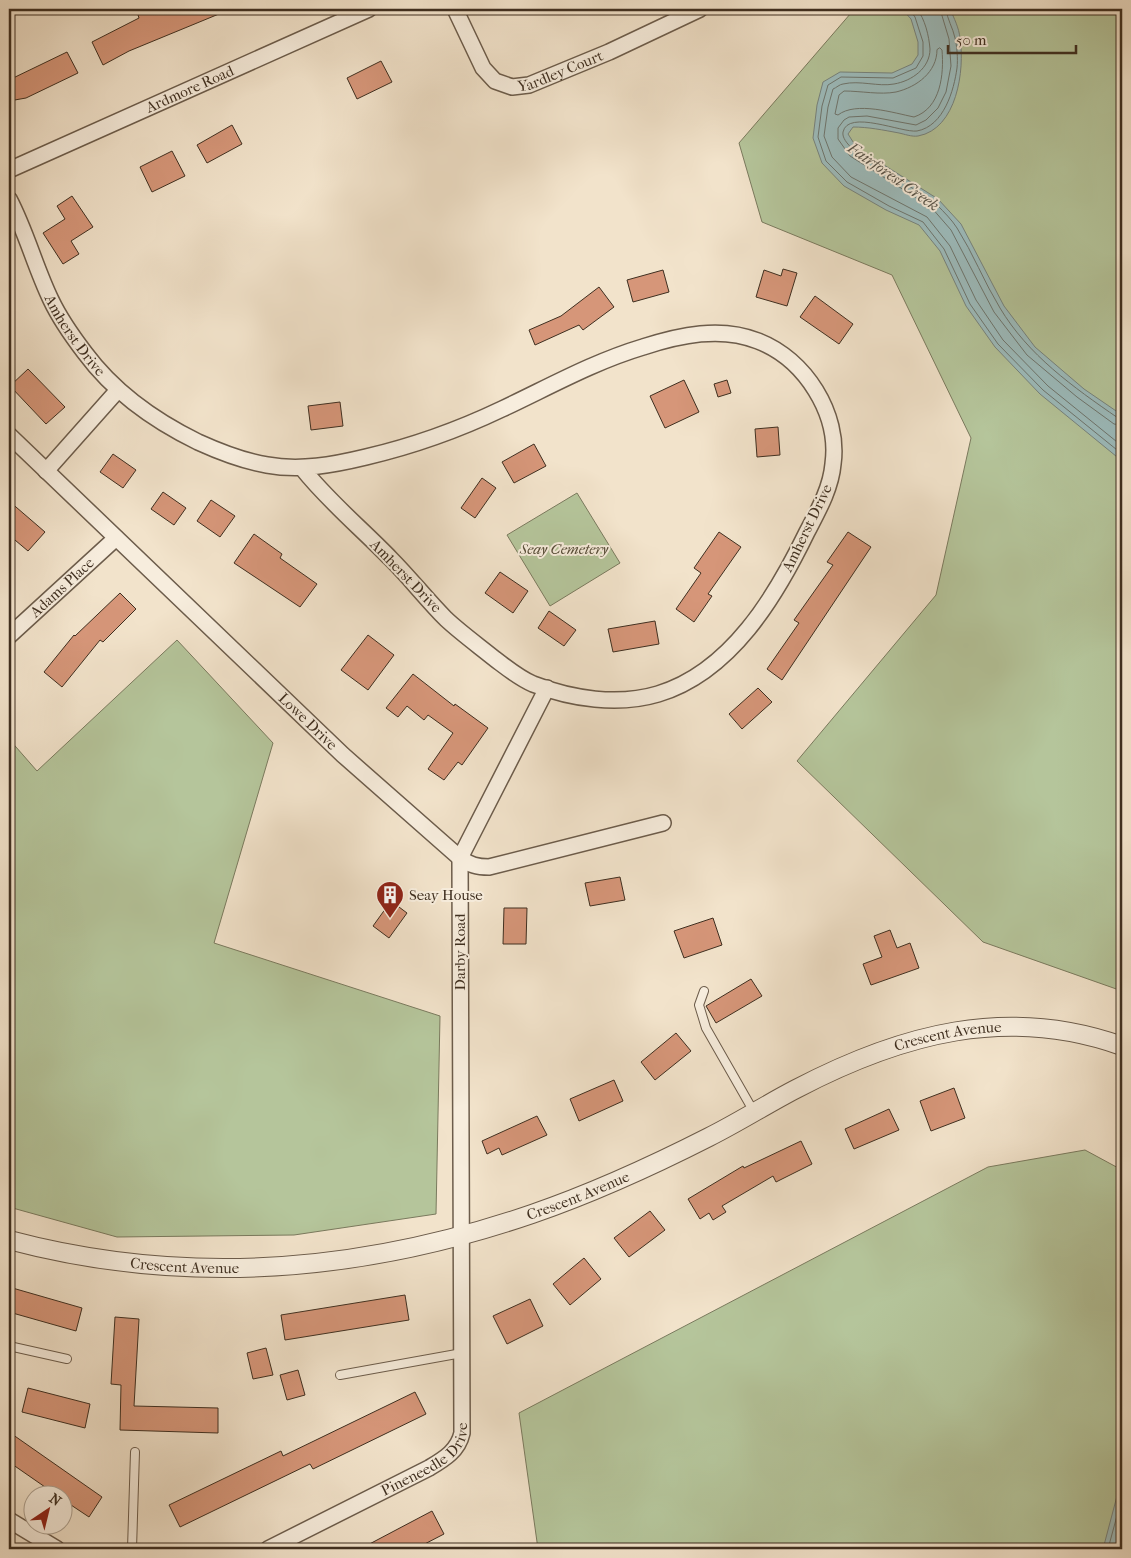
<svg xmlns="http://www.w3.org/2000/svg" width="1131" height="1558" font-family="'IM FELL French Canon',serif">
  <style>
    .green { fill: #b5c59b; stroke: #7a7a5e }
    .water { fill: #9dbdbe; stroke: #77847f }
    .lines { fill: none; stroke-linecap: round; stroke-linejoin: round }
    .shore { stroke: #6e766f; stroke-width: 1 }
    .building { fill: #d69679; stroke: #3f2f20 }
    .service-casing { stroke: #6c5c4b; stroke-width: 10 }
    .minor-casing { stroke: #6c5c4b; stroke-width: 18 }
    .tertiary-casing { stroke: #6c5c4b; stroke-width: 20 }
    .service { stroke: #f7eddd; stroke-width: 8 }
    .minor { stroke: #f7eddd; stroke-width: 15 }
    .tertiary { stroke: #f7eddd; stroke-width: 18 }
    .labels { text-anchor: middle; stroke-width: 4; stroke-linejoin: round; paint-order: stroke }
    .street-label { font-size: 15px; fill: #3f2f20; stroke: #f7eddd }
    .park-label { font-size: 15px; font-style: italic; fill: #574d39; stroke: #f7eddd }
    .poi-label { font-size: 15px; fill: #3f2f20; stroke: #f7eddd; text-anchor: start }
    .water-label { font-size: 16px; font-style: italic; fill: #565248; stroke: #f7eddd }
  </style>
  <rect width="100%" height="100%" fill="#f2e3cb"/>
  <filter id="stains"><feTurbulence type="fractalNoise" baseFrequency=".004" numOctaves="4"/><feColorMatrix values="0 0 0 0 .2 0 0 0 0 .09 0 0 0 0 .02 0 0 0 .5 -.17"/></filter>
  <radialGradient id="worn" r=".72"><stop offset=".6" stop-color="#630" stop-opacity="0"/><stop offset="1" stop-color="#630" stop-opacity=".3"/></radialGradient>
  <g class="green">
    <path d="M850 9H1122V991L983 942 797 761 936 595 971 438 892 275 762 222 739 143 851 13Z"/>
    <path d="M577 493 620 563 550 606 507 535Z"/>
    <path d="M177 640 273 743 214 943 440 1016 436 1214 294 1235 117 1237 9 1207V739L37 771Z"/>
    <path d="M1085 1150 1122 1170V1549H538L519 1413 988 1167Z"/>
  </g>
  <g class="water">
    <path d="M902 9H950C954 18 959 28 960 38 965 70 957 129 918 136 912 137 904 134 899 133 883 130 868 127 853 127L848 134 857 148 938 199 961 224 1004 306 1035 347 1084 389 1122 415V461L1040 394 995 347 966 306 940 251 919 225 886 210 844 186 822 163 813 138 817 105 823 82 840 72 892 73 912 64 918 55V42L911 19Z"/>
    <path d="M1122 1487V1549H1103L1117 1496Z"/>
  </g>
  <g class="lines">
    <g class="shore">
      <path d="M909 9 915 17 923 42V56L916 68 893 78 841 77 828 85 822 106 818 137 826 161 847 182 889 206 923 222 944 249 970 304 998 344 1043 390 1122 454"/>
      <path d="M917 9C925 19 929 36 930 49 930 68 912 81 894 84 878 87 860 80 843 84 840 84 836 88 833 89L828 107 824 136 832 157 851 177 927 217 950 246 976 300 1003 340 1048 386 1122 446"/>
      <path d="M940 9 949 39 951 66 946 92 938 108 926 120 916 125 867 116 849 117 844 120 838 128V139L850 156 931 207 951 230 994 312 1027 355 1077 397 1114 424 1122 425"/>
      <path d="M946 9C947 19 953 28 955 38 957 46 958 59 957 68 954 90 944 126 917 131 902 133 848 109 843 132 839 153 923 190 937 205 944 212 952 220 957 228 973 253 984 282 1000 308 1028 355 1073 387 1118 418L1122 419"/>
      <path d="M940 48 942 50C944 74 941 108 914 117 894 113 856 101 838 115L835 114 839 95 844 91C861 91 880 95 896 92 917 87 937 72 937 50Z"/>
      <path d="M1108 1549 1122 1497"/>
    </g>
  </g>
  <g class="building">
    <path d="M145 9H231L129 51 103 65 92 42 139 18 137 12Z"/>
    <path d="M67 52 78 73 26 98 9 101V80Z"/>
    <path d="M381 61 392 82 357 99 347 78Z"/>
    <path d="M232 125 242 144 207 163 197 145Z"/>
    <path d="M172 151 185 176 152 192 140 167Z"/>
    <path d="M72 196 93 227 71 241 79 254 63 264 43 233 65 219 57 206Z"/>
    <path d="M783 269 797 273 787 306 756 297 764 270 781 276Z"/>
    <path d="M663 270 669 292 633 302 627 280Z"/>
    <path d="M599 287 614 307 583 330 579 325 535 345 529 330 561 316Z"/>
    <path d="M815 296 853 324 839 344 800 317Z"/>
    <path d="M28 369 65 407 46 424 10 386Z"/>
    <path d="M684 380 699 412 665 428 650 396Z"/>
    <path d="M727 380 731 393 718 397 714 384Z"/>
    <path d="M340 402 343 426 311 430 308 406Z"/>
    <path d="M778 427 780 455 757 457 755 429Z"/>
    <path d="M534 444 546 466 514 483 502 462Z"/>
    <path d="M113 454 136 470 123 488 100 472Z"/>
    <path d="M482 478 496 488 475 518 461 508Z"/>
    <path d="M163 492 186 508 174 525 151 509Z"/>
    <path d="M211 500 235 516 220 537 197 521Z"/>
    <path d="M9 501 45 532 28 551 9 535Z"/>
    <path d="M719 532 741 547 708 594 712 596 694 622 676 609 701 573 694 568Z"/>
    <path d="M848 532 871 547 782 680 767 669 799 623 794 620 833 565 827 562Z"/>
    <path d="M254 534 282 554 280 558 317 584 300 607 234 563Z"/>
    <path d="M500 572 528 591 513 613 485 593Z"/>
    <path d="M120 593 136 609 103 642 100 640 62 687 44 672 74 635 75 636Z"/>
    <path d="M549 611 576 630 564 646 538 628Z"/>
    <path d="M655 621 659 644 613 652 608 629Z"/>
    <path d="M368 635 394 655 368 690 341 670Z"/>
    <path d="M413 674 454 706 455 704 488 728 462 765 458 762 444 780 428 769 453 733 428 715 424 720 407 706 398 717 386 708Z"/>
    <path d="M758 688 772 702 742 729 729 714Z"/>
    <path d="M620 877 625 900 590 906 585 883Z"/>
    <path d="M391 901 407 913 389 938 373 926Z"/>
    <path d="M504 908H527L526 944H503Z"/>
    <path d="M713 918 722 945 684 958 674 931Z"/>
    <path d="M890 930 897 948 910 943 919 968 871 985 863 964 882 957 874 936Z"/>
    <path d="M751 979 762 996 716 1023 706 1006Z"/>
    <path d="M676 1033 691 1051 655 1080 641 1062Z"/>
    <path d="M614 1080 623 1101 579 1121 570 1099Z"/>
    <path d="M954 1088 965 1118 931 1131 920 1101Z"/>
    <path d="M889 1109 899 1130 854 1149 845 1129Z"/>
    <path d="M537 1116 547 1135 502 1155 499 1148 487 1154 482 1141Z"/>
    <path d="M801 1141 812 1164 776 1182 773 1176 722 1206 726 1212 713 1220 709 1213 700 1219 688 1199 743 1166 744 1168Z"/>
    <path d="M650 1211 665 1230 629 1257 614 1238Z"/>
    <path d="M584 1258 601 1279 570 1305 553 1284Z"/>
    <path d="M9 1287 82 1308 76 1331 9 1312Z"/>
    <path d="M405 1295 409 1320 285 1340 281 1315Z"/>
    <path d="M530 1299 543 1326 507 1344 493 1316Z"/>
    <path d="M115 1317 139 1319 134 1406 218 1408V1433L120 1430 121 1385 111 1384Z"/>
    <path d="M266 1348 273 1375 253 1379 247 1353Z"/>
    <path d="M298 1370 305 1395 287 1400 280 1375Z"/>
    <path d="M28 1388 90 1404 85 1428 22 1412Z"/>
    <path d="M415 1392 426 1414 313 1469 310 1464 180 1527 169 1505 281 1451 283 1456Z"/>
    <path d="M9 1432 102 1497 89 1517 62 1499V1496H58L9 1462Z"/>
    <path d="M432 1511 444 1534 415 1549H360Z"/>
  </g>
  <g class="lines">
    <defs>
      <g id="service">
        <path d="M704 991 699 1005 706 1028 754 1112"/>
        <path d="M9 1346 67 1359"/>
        <path d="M340 1375 462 1353"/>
        <path d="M132 1549 135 1452"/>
      </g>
      <g id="minor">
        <path id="s1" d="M455 9 483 68 495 81 512 87 529 85 609 52 700 9"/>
        <path id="s2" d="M9 170 369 9"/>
        <path id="s3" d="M9 199C26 231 35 267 51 300 60 319 72 336 85 353 114 392 155 421 198 442 220 452 243 461 267 465 300 471 333 465 366 457 413 446 458 430 502 409 549 387 593 362 643 347 680 335 721 326 758 341 805 359 840 414 833 464 831 488 818 511 807 532 776 596 731 672 658 694 618 706 572 699 533 684 519 678 507 668 495 659 479 646 461 633 446 619 427 600 410 578 391 559 361 528 328 501 302 468"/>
        <path id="s4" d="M9 435 343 755 460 858C470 865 477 867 489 867L663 823"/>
        <path d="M46 471 118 390"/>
        <path id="s5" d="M9 636 116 538"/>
        <path d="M9 1520 57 1549"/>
        <path id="s6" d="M268 1549 429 1468C444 1459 458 1451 462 1433L460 858 547 688"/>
      </g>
      <g id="tertiary">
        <path id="s7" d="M9 1240C186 1287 360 1273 532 1214 593 1193 652 1166 709 1137 739 1122 767 1104 796 1089 901 1034 1007 1005 1122 1046"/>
      </g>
    </defs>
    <use href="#service" class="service-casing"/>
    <use href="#minor" class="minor-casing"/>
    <use href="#tertiary" class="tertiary-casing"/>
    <use href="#service" class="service"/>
    <use href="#minor" class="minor"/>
    <use href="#tertiary" class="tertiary"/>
  </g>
  <defs>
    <symbol id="building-pin" viewBox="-11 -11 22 30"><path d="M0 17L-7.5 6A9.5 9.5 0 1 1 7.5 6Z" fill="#8f2418" stroke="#f7eddd"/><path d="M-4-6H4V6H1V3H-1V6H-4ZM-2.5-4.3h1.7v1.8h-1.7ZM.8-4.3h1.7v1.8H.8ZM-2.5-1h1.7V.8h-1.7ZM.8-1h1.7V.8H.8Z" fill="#fff"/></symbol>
  </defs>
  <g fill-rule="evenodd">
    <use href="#building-pin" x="374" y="879" width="32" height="43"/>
  </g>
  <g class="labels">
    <g class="street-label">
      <text dy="5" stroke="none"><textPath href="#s1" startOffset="152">Yardley Court</textPath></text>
      <text dy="5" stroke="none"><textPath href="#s2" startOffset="198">Ardmore Road</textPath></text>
      <text dy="5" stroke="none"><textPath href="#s3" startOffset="152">Amherst Drive</textPath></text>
      <text transform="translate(807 528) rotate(-64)" y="5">Amherst Drive</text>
      <text transform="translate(406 576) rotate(46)" y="5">Amherst Drive</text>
      <text dy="5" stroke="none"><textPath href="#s5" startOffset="72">Adams Place</textPath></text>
      <text dy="5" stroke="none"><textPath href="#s4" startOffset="414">Lowe Drive</textPath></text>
      <text transform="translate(460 952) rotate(-90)" y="5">Darby Road</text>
      <text dy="5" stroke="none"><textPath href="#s7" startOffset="986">Crescent Avenue</textPath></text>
      <text dy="5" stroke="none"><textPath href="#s7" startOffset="581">Crescent Avenue</textPath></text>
      <text dy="5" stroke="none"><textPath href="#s7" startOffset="178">Crescent Avenue</textPath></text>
      <text dy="5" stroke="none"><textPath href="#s6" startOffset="184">Pineneedle Drive</textPath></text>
    </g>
    <g class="park-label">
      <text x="564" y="554">Seay Cemetery</text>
    </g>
    <g class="poi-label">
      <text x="409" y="900">Seay House</text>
    </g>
    <g class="water-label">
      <text transform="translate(894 176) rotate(35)" y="6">Fairforest Creek</text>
    </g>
  </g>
  <rect width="1131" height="1558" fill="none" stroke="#f2e3cb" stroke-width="30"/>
  <rect x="10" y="10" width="1111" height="1538" fill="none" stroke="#3f2f20" stroke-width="2.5"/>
  <rect x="15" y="15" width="1101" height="1528" fill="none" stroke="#3f2f20"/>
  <g transform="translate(48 1510) rotate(35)"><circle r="24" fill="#f7eddd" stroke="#ada191"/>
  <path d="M0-4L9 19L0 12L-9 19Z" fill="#8f2418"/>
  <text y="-8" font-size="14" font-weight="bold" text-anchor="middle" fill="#3f2f20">N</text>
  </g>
  <path d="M948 45v8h128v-8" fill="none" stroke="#3f2f20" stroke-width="2.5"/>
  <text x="956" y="45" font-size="15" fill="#3f2f20" stroke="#f7eddd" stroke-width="4" paint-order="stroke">50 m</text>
  <rect width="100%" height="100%" filter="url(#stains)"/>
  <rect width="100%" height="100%" fill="url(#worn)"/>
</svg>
